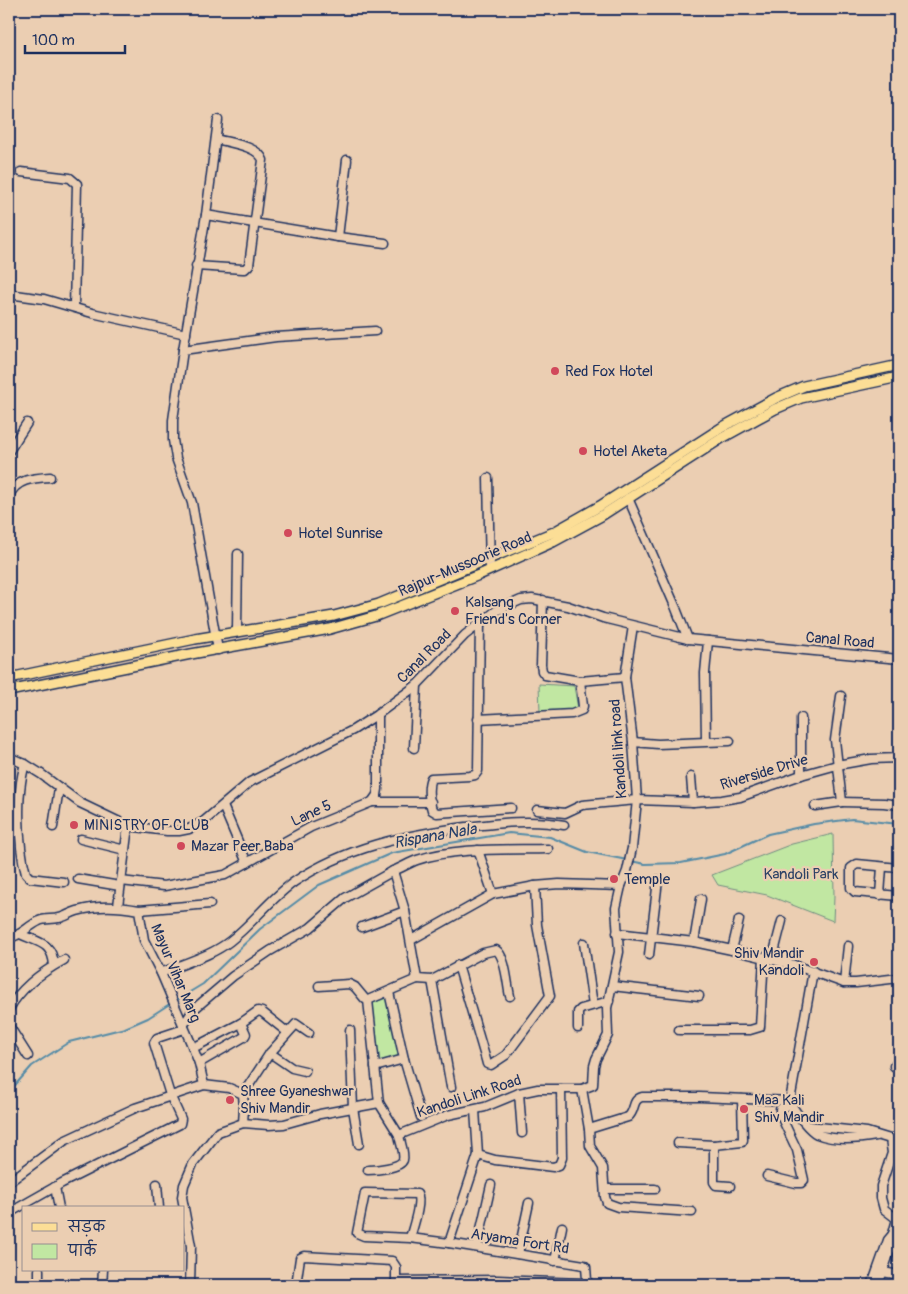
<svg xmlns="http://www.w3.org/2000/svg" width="908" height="1294" font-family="Pangolin,'Playpen Sans Deva',sans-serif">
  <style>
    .green { fill: #c1e7a2; stroke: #6e8b80 }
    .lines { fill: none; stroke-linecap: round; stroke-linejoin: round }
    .stream { stroke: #548ba7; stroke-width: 2 }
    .minor-casing { stroke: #1b2f5e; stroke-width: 11 }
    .major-casing { stroke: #1b2f5e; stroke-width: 12 }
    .minor { stroke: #ebceb2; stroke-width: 8 }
    .major { stroke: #fcde96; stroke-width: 9 }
    .poi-dot { fill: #d1495b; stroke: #ebceb2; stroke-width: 2 }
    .labels { text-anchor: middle; stroke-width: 4.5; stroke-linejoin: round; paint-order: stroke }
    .poi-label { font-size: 15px; fill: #1b2f5e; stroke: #ebceb2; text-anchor: start }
    .street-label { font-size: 15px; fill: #1b2f5e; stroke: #ebceb2 }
    .park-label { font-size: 15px; fill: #2c4165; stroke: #ebceb2 }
    .water-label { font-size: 16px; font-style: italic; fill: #243e6a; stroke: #ebceb2 }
  </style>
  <rect width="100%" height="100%" fill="#ebceb2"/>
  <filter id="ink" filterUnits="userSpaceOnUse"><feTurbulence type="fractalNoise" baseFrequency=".02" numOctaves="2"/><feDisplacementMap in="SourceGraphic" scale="10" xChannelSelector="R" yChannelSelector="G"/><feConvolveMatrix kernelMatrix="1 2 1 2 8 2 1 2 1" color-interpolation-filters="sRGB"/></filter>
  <g filter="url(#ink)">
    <g class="green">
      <path d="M539 684 574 686 578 709 540 712Z"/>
      <path d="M833 834 834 897 833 921 767 895 718 885 712 875 792 844Z"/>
      <path d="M386 998 400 1057 378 1063 373 1003Z"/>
    </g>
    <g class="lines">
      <g class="stream">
        <path d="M631 861 645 864 681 863 725 854 768 834 814 824 852 819 899 824"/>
        <path d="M175 1001 203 984 260 929 319 885 392 853 509 833 550 837 587 852 627 860"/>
        <path d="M9 1092 32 1066 69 1042 125 1028 148 1018 171 1003"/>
      </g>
      <defs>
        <g id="minor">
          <path d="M21 172 70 178 77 184 74 307"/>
          <path d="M206 215 338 237 385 243"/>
          <path d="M338 237 347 160"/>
          <path d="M196 266 243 269H245L249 265 263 160C258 146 230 143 216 139"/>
          <path d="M9 294 44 299 92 313 186 334"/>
          <path d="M183 350 276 337 375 331"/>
          <path d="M9 451 27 423"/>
          <path d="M488 478 490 570"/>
          <path d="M9 496C16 479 33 478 50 477"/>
          <path d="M628 498 675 606 688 639"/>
          <path d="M238 554 237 629 239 632"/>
          <path d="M543 600 541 665 542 671 545 675 580 681 625 677"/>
          <path d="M480 622 478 771 475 775 470 776 431 778C427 787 429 801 432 810L437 813 511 808"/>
          <path d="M218 650 192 503 176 458 173 440V420L183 350 206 215 218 120"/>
          <path d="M478 719 572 714 582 710 583 706 580 681"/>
          <path d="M706 741 705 673 708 641"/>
          <path d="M633 742 658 744 730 741"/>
          <path d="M414 748 417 685"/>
          <path d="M9 757 25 764 41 774 80 803 128 826 167 831H179L189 829 203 822 250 782 353 730 378 714 417 685 465 635 496 611 521 600 532 599 568 606 603 618 688 639 899 659"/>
          <path d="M25 764C16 793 18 845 26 874L30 878 64 882"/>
          <path d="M801 775V718"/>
          <path d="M691 777 693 802"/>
          <path d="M372 802H431"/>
          <path d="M842 802 884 803 899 805"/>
          <path d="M223 806 247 863"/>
          <path d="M815 806 842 802 835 740 841 696"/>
          <path d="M537 810 565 813 582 805 637 800 693 802 722 800 740 797 801 775 837 765 871 759 899 758"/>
          <path d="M53 827 59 788"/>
          <path d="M81 839 125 850"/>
          <path d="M478 850 493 894"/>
          <path d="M899 868 857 864 851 868V888L855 892 899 896"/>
          <path d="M78 879 120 886"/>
          <path d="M121 881 164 886 225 875 311 827 372 802 377 795 378 789V714"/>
          <path d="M880 895 882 867"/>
          <path d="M118 906 128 826"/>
          <path d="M139 910 210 904"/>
          <path d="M362 927 405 911"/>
          <path d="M617 933 694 942 732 950 794 965 844 983H856L899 978"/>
          <path d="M20 934C39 943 52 942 54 965"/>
          <path d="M9 938C21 936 28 926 39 921 45 918 52 920 59 918 65 917 70 913 77 911 99 905 117 906 139 910L144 940 161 973 193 1048 199 1063 204 1085"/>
          <path d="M411 940 493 894 535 886 559 884 621 886"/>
          <path d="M694 942 701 899"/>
          <path d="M584 943 593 1005"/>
          <path d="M732 950 739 920"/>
          <path d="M649 955 658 880"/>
          <path d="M772 960 782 921"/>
          <path d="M458 965 486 1060 487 1064 491 1065 506 1055 550 996 537 925 535 886"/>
          <path d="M813 971 790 1101 791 1104C796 1113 809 1130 817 1134 834 1141 859 1139 876 1136"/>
          <path d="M161 973C184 963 211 956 230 941 253 923 270 899 294 882 346 847 405 835 466 827 499 823 531 819 564 825"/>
          <path d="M432 980 451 1087"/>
          <path d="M844 983 848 946"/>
          <path d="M319 986 349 984 355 987 365 999 368 1000 417 979"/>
          <path d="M612 986 699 996"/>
          <path d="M510 996C507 984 506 956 496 950L483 953 432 980 417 979 405 911 393 871C401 868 409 863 417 860 456 847 507 850 548 849"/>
          <path d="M368 1000 379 1103 399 1135 448 1115 485 1107 519 1093 538 1089H582L593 1085 594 1066 596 1059 608 1035 607 1008 619 952 616 908 621 886 627 871 632 848 637 800 633 742 625 677 633 626"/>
          <path d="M9 1009C21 987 42 972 64 960"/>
          <path d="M9 1026 28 1056"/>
          <path d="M183 1026 193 1010 233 976 270 951 310 928 345 898 393 871"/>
          <path d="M578 1028V1012L581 1009 609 1001"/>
          <path d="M350 1030 353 1108 359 1144"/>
          <path d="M679 1030H750L760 1027 764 957"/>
          <path d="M193 1048 241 1023 258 1011 262 1012 287 1032"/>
          <path d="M270 1053 296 1024 309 1033"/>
          <path d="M404 1059 421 1117"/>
          <path d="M199 1063 244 1037 246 1034 241 1023"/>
          <path d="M894 1066H899"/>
          <path d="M375 1067 404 1059 389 992"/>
          <path d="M582 1089 589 1129 628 1117C636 1111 631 1100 642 1097H700L790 1101"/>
          <path d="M519 1093 522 1133"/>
          <path d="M243 1094 270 1053 292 1068 305 1071"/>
          <path d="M809 1126 867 1132 890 1139 892 1153 881 1186V1198L884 1209 897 1219 893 1234 894 1240 878 1285"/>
          <path d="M589 1129 590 1146 603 1168 605 1197 607 1203 618 1207 692 1212"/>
          <path d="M678 1143 714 1145 742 1142 743 1140 742 1099"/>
          <path d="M714 1145V1182L716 1185 730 1186"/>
          <path d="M478 1155 495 1160 553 1167 559 1165 562 1158 561 1089"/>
          <path d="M368 1170C376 1170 400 1168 403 1160 405 1153 400 1142 399 1135"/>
          <path d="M767 1176 796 1183H801L804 1180 797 1150 780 1114V1109L791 1104"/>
          <path d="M9 1182 64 1141 135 1108 204 1085 229 1088 243 1094 244 1108 243 1123"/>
          <path d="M157 1184 159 1208"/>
          <path d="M55 1187 59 1208"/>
          <path d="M605 1189H655"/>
          <path d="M9 1213 62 1183 180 1124 181 1119 170 1095 154 1043 157 1038 184 1029"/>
          <path d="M410 1238 364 1236 357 1233 365 1193 417 1194C422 1202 413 1227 410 1238L449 1243 478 1155 475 1110"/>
          <path d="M477 1247 491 1185"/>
          <path d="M518 1254 529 1203"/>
          <path d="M555 1261 562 1227"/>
          <path d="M883 1272 899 1275"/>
          <path d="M39 1285V1270"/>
          <path d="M102 1285 103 1270"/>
          <path d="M190 1285 191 1246 182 1197 184 1185 193 1164 218 1132 243 1123 269 1125 284 1124 320 1114 379 1103"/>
          <path d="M296 1285 300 1258 304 1256 392 1261 396 1267V1281"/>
          <path d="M396 1285V1281L498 1280 583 1283 587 1280 586 1267 584 1265 449 1243"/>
          <path d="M872 1285 888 1240 893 1234"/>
        </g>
        <g id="major">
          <path d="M9 678 195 639 334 616 379 604 554 532 600 506 721 428 776 398 804 386 899 365"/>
          <path d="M9 691 191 654 330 629 376 616 479 575 553 542 601 516 722 438 775 409 801 398 899 377"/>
        </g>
      </defs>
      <use href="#minor" class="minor-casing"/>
      <use href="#major" class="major-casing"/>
      <use href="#minor" class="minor"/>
      <use href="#major" class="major"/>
    </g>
  </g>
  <g class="poi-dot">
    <circle cx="555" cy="371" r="5"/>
    <circle cx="583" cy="451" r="5"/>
    <circle cx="288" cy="533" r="5"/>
    <circle cx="455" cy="611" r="5"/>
    <circle cx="74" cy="825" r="5"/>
    <circle cx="181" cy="846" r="5"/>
    <circle cx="614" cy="879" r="5"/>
    <circle cx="814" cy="962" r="5"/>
    <circle cx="230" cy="1100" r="5"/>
    <circle cx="744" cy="1109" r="5"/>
  </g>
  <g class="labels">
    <g class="poi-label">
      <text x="565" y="376">Red Fox Hotel</text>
      <text x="593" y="456">Hotel Aketa</text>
      <text x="298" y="538">Hotel Sunrise</text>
      <text x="465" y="607">Kalsang<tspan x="465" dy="17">Friend's Corner</tspan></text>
      <text x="84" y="830">MINISTRY OF CLUB</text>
      <text x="191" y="851">Mazar Peer Baba</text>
      <text x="624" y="884">Temple</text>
      <text x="804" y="958" text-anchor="end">Shiv Mandir<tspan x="804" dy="17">Kandoli</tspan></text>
      <text x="240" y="1096">Shree Gyaneshwar<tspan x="240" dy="17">Shiv Mandir</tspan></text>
      <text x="754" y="1105">Maa Kali<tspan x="754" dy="17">Shiv Mandir</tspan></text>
    </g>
    <g class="street-label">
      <text transform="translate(465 564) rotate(-23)" y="5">Rajpur-Mussoorie Road</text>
      <text transform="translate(840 640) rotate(5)" y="5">Canal Road</text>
      <text transform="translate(424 656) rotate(-45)" y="5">Canal Road</text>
      <text transform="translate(618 749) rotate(-94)" y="5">Kandoli link road</text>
      <text transform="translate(764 772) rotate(-17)" y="5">Riverside Drive</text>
      <text transform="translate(311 813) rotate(-25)" y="5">Lane 5</text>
      <text transform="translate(176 973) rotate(67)" y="5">Mayur Vihar Marg</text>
      <text transform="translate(469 1096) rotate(-18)" y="5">Kandoli Link Road</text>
      <text transform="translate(520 1241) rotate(9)" y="5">Aryama Fort Rd</text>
    </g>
    <g class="park-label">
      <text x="801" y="879">Kandoli Park</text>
    </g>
    <g class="water-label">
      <text transform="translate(435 835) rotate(-10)" y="6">Rispana Nala</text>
    </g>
  </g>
  <rect width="908" height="1294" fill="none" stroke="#ebceb2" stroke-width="30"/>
  <rect x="15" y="15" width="878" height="1264" fill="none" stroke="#1b2f5e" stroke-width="2" filter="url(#ink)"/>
  <rect x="22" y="1206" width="162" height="65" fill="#ebceb2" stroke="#988e90"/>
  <rect x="32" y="1223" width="25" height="8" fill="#fcde96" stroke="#988e90"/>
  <text x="68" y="1232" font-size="15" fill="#1b2f5e">सड़क</text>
  <rect x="32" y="1244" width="25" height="15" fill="#c1e7a2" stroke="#988e90"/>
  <text x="68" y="1256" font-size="15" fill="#1b2f5e">पार्क</text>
  <path d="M25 45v8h100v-8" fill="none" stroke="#1b2f5e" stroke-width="2.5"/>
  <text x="32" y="45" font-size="15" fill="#1b2f5e" stroke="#ebceb2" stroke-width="4" paint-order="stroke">100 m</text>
</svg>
